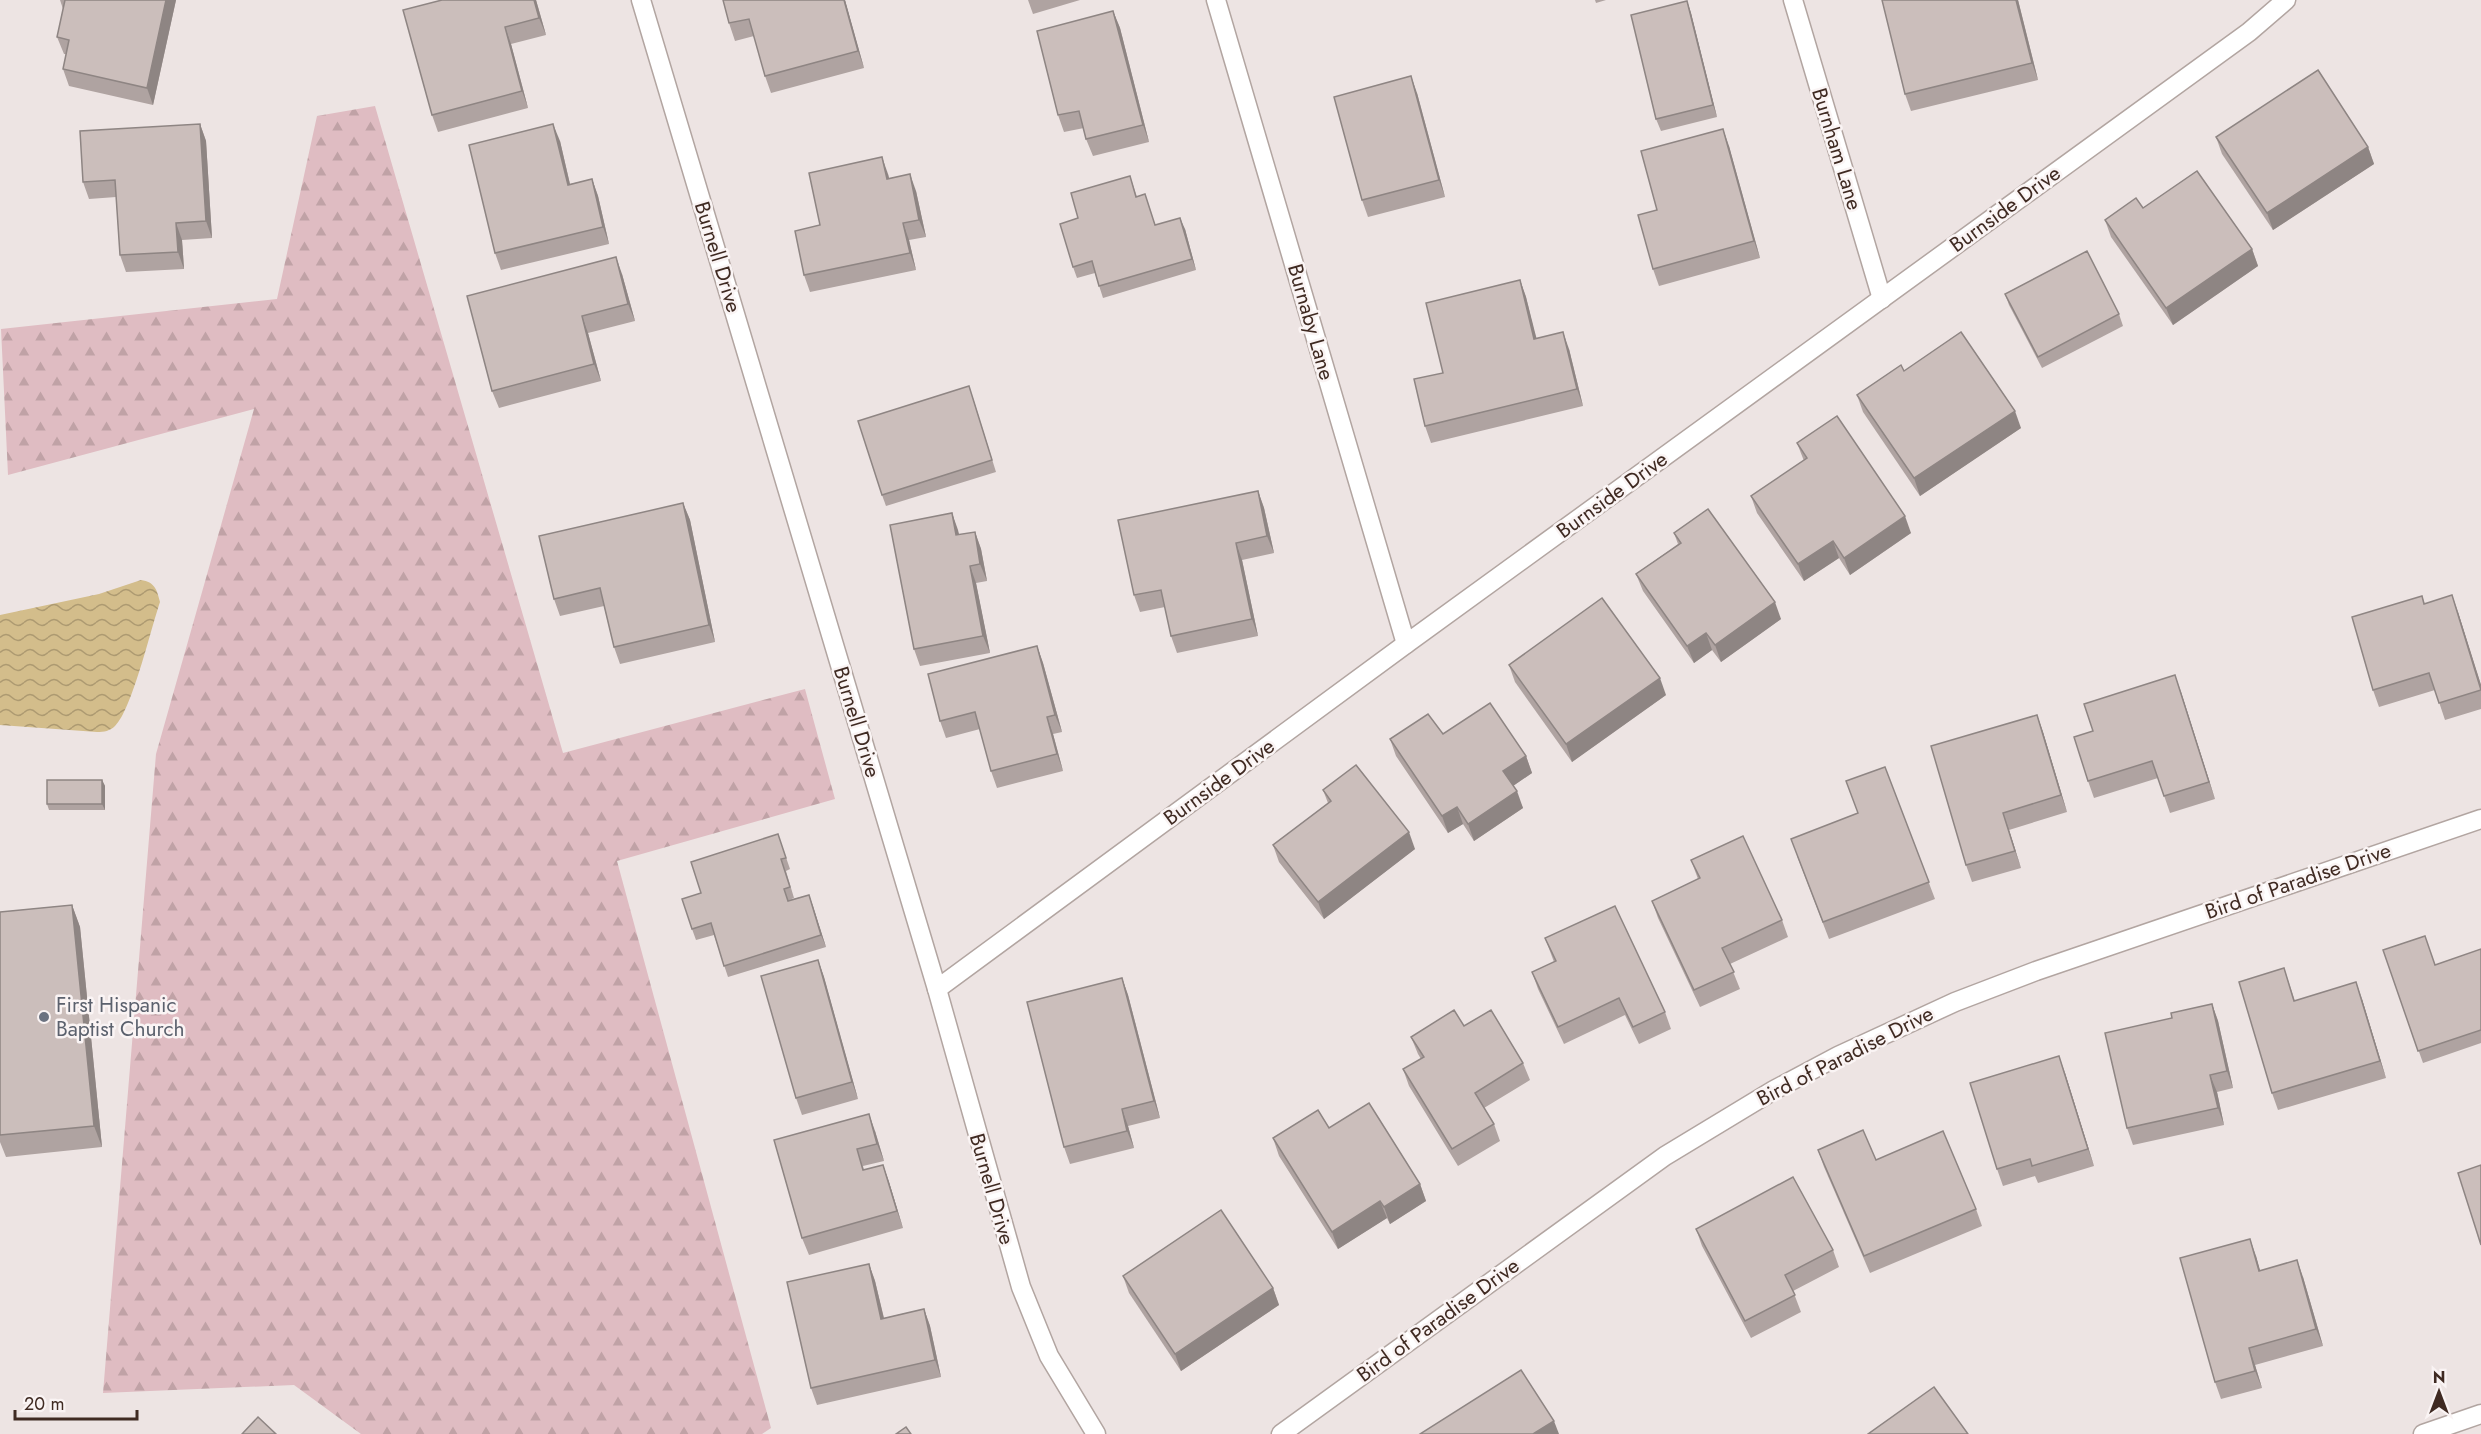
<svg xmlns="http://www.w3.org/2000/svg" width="2481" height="1434" font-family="Jost,sans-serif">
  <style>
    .forest { fill: url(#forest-firs) }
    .water { fill: url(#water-waves) }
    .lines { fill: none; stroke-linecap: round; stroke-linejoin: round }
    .minor-casing { stroke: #b2a5a1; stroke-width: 21 }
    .minor { stroke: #fff; stroke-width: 18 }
    .wall { fill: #afa3a1 }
    .shaded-wall { fill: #8e8583 }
    .building { fill: #cbbebb; stroke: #8e8583; stroke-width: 1.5 }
    .worship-dot { fill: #6b7280; stroke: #faf4f4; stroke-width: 2 }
    .labels { text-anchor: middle; stroke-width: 5; stroke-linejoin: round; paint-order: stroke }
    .street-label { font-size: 21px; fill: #3f2a22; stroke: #faf4f4 }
    .worship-label { font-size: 21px; fill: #5b616d; stroke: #faf4f4; text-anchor: start }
  </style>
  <defs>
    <pattern id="forest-firs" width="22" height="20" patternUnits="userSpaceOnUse" patternTransform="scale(1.5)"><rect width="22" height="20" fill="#dfbcc2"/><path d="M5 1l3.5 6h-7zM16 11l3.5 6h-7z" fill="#c0a2a6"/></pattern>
    <pattern id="water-waves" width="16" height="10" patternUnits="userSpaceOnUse" patternTransform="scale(1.5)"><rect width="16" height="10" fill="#d3bd8b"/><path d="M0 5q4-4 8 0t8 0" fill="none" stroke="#ad9a71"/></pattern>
  </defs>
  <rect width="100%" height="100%" fill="#ede4e3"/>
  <path class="forest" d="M375 106 563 753 805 689 835 799 617 861 771 1428 762 1434H361L294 1385 103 1393 156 754 254 409 8 475 1 329 277 299 317 116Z"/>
  <path class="water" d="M141 580C155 582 157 590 160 602 151 628 132 710 115 726 110 731 104 732 97 732L0 725V615L99 594Z"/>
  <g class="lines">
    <defs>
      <g id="minor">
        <path d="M641 0 937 989 1021 1287 1049 1356 1096 1434"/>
        <path d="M1216 0 1406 644"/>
        <path d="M1793 0 1882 299"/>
        <path d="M937 989 1406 644 2249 32 2286 0"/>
        <path d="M1281 1434 1665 1156 1774 1090 1838 1056 1955 1002 2036 971 2481 819"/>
        <path d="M2423 1434 2481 1414"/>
      </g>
    </defs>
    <use href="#minor" class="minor-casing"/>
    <use href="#minor" class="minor"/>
  </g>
  <g class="wall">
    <path d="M60 0H176L153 105 69 86 63 69 66 54H64L57 37 63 9Z"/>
    <path d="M442 0H536L546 35 511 44 528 108 438 132 432 115Z"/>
    <path d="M723 0H845L864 68 771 93 765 76 754 36 735 41 729 23Z"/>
    <path d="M1028 0H1080L1033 14Z"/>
    <path d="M1595 0H1606L1596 3Z"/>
    <path d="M2018 0 2038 80 1911 111 1905 94Z"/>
    <path d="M1687 1 1691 13 1717 117 1661 131 1656 119Z"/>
    <path d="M1113 11 1120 28 1149 142 1093 156 1086 139 1084 128 1064 132 1058 115Z"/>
    <path d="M1417 93 1445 197 1368 217 1362 200Z"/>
    <path d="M200 124 206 141 212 238 182 240 184 269 126 272 120 255 116 197 89 199 83 182Z"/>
    <path d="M2216 137 2368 147 2374 164 2273 230 2222 154Z"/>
    <path d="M560 141 570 184 592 179 598 196 609 244 501 270 495 253Z"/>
    <path d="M1729 146 1760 258 1659 286 1653 269 1657 210Z"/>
    <path d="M888 174 889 178 916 191 926 237 909 240 916 270 810 292 804 275 820 225Z"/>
    <path d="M1130 176 1137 197 1149 206 1155 225 1185 229 1196 270 1103 298 1095 273 1077 278 1073 267 1078 218Z"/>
    <path d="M2143 208 2252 249 2258 266 2173 325 2111 237 2105 220Z"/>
    <path d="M622 274 635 321 588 333 601 381 499 408 492 391Z"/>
    <path d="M1520 280 1526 297 1536 339 1569 349 1583 406 1431 443 1425 426 1443 373Z"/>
    <path d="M2005 294 2119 314 2123 326 2042 368 2009 305Z"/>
    <path d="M1904 371 2021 428 1920 496 1863 412 1857 395Z"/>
    <path d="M973 398 996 472 886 506 882 495Z"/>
    <path d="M1797 443 1911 533 1850 575 1839 558 1804 581 1757 513 1751 496 1804 461Z"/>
    <path d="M1258 491 1264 508 1274 553 1242 560 1258 636 1177 653 1171 636 1165 607 1140 612 1134 595Z"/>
    <path d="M683 503 690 520 715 642 620 664 614 647 604 606 560 616 554 599Z"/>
    <path d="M952 513 959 535 975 532 981 549 987 581 976 583 990 653 920 666 914 649Z"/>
    <path d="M1674 533 1781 619 1721 662 1712 650 1694 663 1643 591 1636 574 1678 544Z"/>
    <path d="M2422 596 2425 604 2458 612 2481 685V709L2445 720 2435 690 2379 707 2373 690Z"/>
    <path d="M1037 646 1043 663 1062 732 1053 734 1063 771 997 788 991 771 980 729 946 738 940 721Z"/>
    <path d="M1509 665 1666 695 1572 762 1515 682Z"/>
    <path d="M2181 692 2215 799 2170 813 2158 778 2094 798 2088 781 2093 731Z"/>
    <path d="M2037 715 2043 732 2067 812 2009 830 2021 868 1972 882 1966 865Z"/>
    <path d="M1443 734 1526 756 1532 773 1513 786 1523 808 1474 841 1463 824 1448 833 1396 756 1390 739Z"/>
    <path d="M1885 767 1935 899 1829 939 1797 856 1858 814Z"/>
    <path d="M102 780 105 786V810H49L47 804Z"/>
    <path d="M1323 790 1415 849 1324 919 1279 862 1273 845 1328 803Z"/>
    <path d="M778 834 790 869 786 871 794 898 789 900 809 895 826 947 728 977 714 935 696 940 692 929 701 893Z"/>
    <path d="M1691 860 1782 920 1788 937 1730 964 1740 989 1700 1007 1658 918 1652 901 1698 879Z"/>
    <path d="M72 905 80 927 102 1147 6 1157 0 1142V912Z"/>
    <path d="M1545 938 1665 1012 1671 1029 1639 1044 1625 1015 1564 1044 1538 989 1532 972 1554 962Z"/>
    <path d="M2481 949V1043L2423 1063 2383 950 2435 965Z"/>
    <path d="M818 960 824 977 858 1099 802 1115 796 1098Z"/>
    <path d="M2284 968 2295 1001 2362 999 2386 1078 2278 1110 2272 1093Z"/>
    <path d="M1122 978 1128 995 1160 1118 1128 1126 1134 1148 1070 1164 1064 1147Z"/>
    <path d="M2212 1004 2218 1021 2233 1088 2217 1092 2224 1125 2133 1145 2127 1128 2172 1018Z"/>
    <path d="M1464 1026 1523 1063 1530 1080 1484 1108 1494 1124 1500 1141 1458 1166 1409 1086 1403 1069 1421 1059 1418 1054 1411 1037Z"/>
    <path d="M2065 1073 2094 1166 2038 1183 2035 1176 2003 1186 1997 1169Z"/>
    <path d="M1329 1128 1420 1184 1426 1201 1390 1224 1387 1218 1338 1249 1279 1156 1273 1138Z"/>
    <path d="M875 1131 884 1161 863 1166 864 1170 883 1165 889 1182 903 1228 809 1255 802 1238 774 1140Z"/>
    <path d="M1818 1150 1876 1160 1976 1209 1982 1226 1870 1273 1824 1167Z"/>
    <path d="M1696 1229 1833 1250 1839 1267 1793 1291 1801 1312 1751 1338 1702 1246Z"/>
    <path d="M2256 1256 2260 1271 2303 1277 2323 1346 2255 1365 2262 1388 2221 1399 2215 1382Z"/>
    <path d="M869 1264 875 1281 884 1318 924 1309 930 1326 941 1377 817 1405 811 1388Z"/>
    <path d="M1123 1276 1273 1288 1279 1305 1181 1371 1129 1293Z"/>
  </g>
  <g class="shaded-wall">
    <path d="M166 0H176L153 105 147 88Z"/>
    <path d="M534 0H536L546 35 539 18Z"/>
    <path d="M844 0H845L864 68 858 51Z"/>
    <path d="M2016 0H2018L2038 80 2032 63Z"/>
    <path d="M1687 1 1691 13 1717 117 1713 105Z"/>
    <path d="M1113 11 1120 28 1149 142 1143 125Z"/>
    <path d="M505 27 511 44 528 108 522 91Z"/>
    <path d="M1411 76 1417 93 1445 197 1439 180Z"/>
    <path d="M200 124 206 141 212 238 206 221Z"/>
    <path d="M553 124 560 141 574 202 568 185Z"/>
    <path d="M1723 129 1729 146 1760 258 1754 241Z"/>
    <path d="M2368 147 2374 164 2273 230 2267 213Z"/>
    <path d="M882 157 888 174 893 196 887 179Z"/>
    <path d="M910 174 916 191 926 237 919 220Z"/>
    <path d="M592 179 598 196 609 244 603 227Z"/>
    <path d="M1180 218 1185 229 1196 270 1192 259Z"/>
    <path d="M176 223 182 240 184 269 178 252Z"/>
    <path d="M903 223 909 240 916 270 910 253Z"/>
    <path d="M2252 249 2258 266 2173 325 2166 308Z"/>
    <path d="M616 257 622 274 635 321 628 304Z"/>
    <path d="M1520 280 1526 297 1541 356 1534 339Z"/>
    <path d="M582 316 588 333 601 381 594 364Z"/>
    <path d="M1563 332 1569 349 1583 406 1577 389Z"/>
    <path d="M2015 411 2021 428 1920 496 1914 478Z"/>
    <path d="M1258 491 1264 508 1274 553 1267 536Z"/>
    <path d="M683 503 690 520 715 642 709 625Z"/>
    <path d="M952 513 958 530 963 552 956 535Z"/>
    <path d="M1905 516 1911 533 1850 575 1844 558Z"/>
    <path d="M975 532 981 549 987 581 980 564Z"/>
    <path d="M1833 541 1839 558 1804 581 1798 564Z"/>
    <path d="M1236 543 1242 560 1258 636 1252 619Z"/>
    <path d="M970 566 976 583 990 653 983 636Z"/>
    <path d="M2452 595 2458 612 2481 685V688Z"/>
    <path d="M1775 602 1781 619 1721 662 1715 645Z"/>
    <path d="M1706 633 1712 650 1694 663 1687 646Z"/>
    <path d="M1037 646 1043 663 1062 732 1055 715Z"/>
    <path d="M2175 675 2181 692 2215 799 2209 782Z"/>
    <path d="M1660 678 1666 695 1572 762 1566 744Z"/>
    <path d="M2037 715 2043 732 2067 812 2061 795Z"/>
    <path d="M1047 717 1053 734 1063 771 1057 754Z"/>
    <path d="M1526 756 1532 773 1510 788 1503 771Z"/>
    <path d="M102 780 105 786V810L102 804Z"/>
    <path d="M1517 791 1523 808 1474 841 1468 824Z"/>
    <path d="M1457 807 1463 824 1448 833 1442 816Z"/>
    <path d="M2003 813 2009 830 2021 868 2015 851Z"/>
    <path d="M1409 832 1415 849 1324 919 1318 902Z"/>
    <path d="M809 895 813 906 826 947 821 935Z"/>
    <path d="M72 905 80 927 102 1147 94 1126Z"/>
    <path d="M818 960 824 977 858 1099 852 1082Z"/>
    <path d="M1122 978 1128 995 1160 1118 1154 1101Z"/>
    <path d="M2356 982 2362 999 2386 1078 2380 1061Z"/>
    <path d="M2212 1004 2218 1021 2233 1088 2227 1071Z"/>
    <path d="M2059 1056 2065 1073 2094 1166 2088 1149Z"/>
    <path d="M2210 1075 2217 1092 2224 1125 2218 1108Z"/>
    <path d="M1122 1109 1128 1126 1134 1148 1127 1131Z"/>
    <path d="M869 1114 875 1131 884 1161 877 1144Z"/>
    <path d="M883 1165 889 1182 903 1228 897 1211Z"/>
    <path d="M1420 1184 1426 1201 1390 1224 1384 1207Z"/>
    <path d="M1380 1201 1387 1218 1338 1249 1332 1232Z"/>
    <path d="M2250 1239 2256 1256 2265 1288 2259 1271Z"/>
    <path d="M2297 1260 2303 1277 2323 1346 2316 1329Z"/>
    <path d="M869 1264 875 1281 888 1336 881 1319Z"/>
    <path d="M1273 1288 1279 1305 1181 1371 1175 1354Z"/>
    <path d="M924 1309 930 1326 941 1377 935 1360Z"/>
    <path d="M2249 1348 2255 1365 2262 1388 2255 1371Z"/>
    <path d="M1554 1421 1559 1434H1533Z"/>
  </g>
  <g class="building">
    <path d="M65 0H166L147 88 63 69 69 40 57 37Z"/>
    <path d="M442 0H534L539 18 505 27 522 91 432 115 403 10Z"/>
    <path d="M723 0H844L858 51 765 76 749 19 729 23Z"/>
    <path d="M1882 0H2016L2032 63 1905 94Z"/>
    <path d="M1687 1 1713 105 1656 119 1631 15Z"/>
    <path d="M1113 11 1143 125 1086 139 1079 111 1058 115 1037 31Z"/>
    <path d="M2318 70 2368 147 2267 213 2216 137Z"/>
    <path d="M1411 76 1439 180 1362 200 1334 97Z"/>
    <path d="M200 124 206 221 176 223 178 252 120 255 115 180 83 182 80 131Z"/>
    <path d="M553 124 568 185 592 179 603 227 495 253 469 145Z"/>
    <path d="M1723 129 1754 241 1653 269 1638 215 1657 210 1641 151Z"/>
    <path d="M882 157 887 179 910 174 919 220 903 223 910 253 804 275 795 231 820 225 809 173Z"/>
    <path d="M2197 171 2252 249 2166 308 2105 220 2136 198 2143 208Z"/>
    <path d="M1130 176 1136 197 1145 194 1155 225 1180 218 1192 259 1099 286 1092 261 1073 267 1060 224 1078 218 1071 193Z"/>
    <path d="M2087 251 2119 314 2038 357 2005 294Z"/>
    <path d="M616 257 628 304 582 316 594 364 492 391 467 296Z"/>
    <path d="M1520 280 1534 339 1563 332 1577 389 1425 426 1414 379 1443 373 1426 303Z"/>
    <path d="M1961 332 2015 411 1914 478 1857 395 1901 365 1904 371Z"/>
    <path d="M969 386 992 460 882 495 858 421Z"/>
    <path d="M1837 416 1905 516 1844 558 1833 541 1798 564 1751 496 1807 458 1797 443Z"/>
    <path d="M1258 491 1267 536 1236 543 1252 619 1171 636 1161 590 1134 595 1118 520Z"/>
    <path d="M683 503 709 625 614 647 600 588 554 599 539 536Z"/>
    <path d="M1708 509 1775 602 1715 645 1706 633 1687 646 1636 574 1681 543 1674 533Z"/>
    <path d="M952 513 956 535 975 532 980 564 970 566 983 636 914 649 890 525Z"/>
    <path d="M2452 595 2481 690 2439 703 2429 673 2373 690 2352 617 2422 596 2424 604Z"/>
    <path d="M1602 598 1660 678 1566 744 1509 665Z"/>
    <path d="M1037 646 1055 715 1047 717 1057 754 991 771 975 712 940 721 928 674Z"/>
    <path d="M2175 675 2209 782 2164 796 2152 761 2088 781 2074 737 2093 731 2084 704Z"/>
    <path d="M1490 703 1526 756 1503 771 1517 791 1468 824 1457 807 1442 816 1390 739 1428 714 1443 734Z"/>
    <path d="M2037 715 2061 795 2003 813 2015 851 1966 865 1931 746Z"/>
    <path d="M1356 765 1409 832 1318 902 1273 845 1331 801 1323 790Z"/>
    <path d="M1885 767 1929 882 1823 922 1791 839 1858 813 1846 781Z"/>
    <rect x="47" y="780" width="55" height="24"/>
    <path d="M778 834 786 858 781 859 790 887 784 889 788 901 809 895 821 935 724 966 711 923 692 929 682 899 701 893 691 862Z"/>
    <path d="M1743 836 1782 920 1722 948 1734 972 1694 990 1652 901 1700 878 1691 860Z"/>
    <path d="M72 905 94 1126 0 1135V912Z"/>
    <path d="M1615 906 1665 1012 1633 1027 1619 998 1558 1027 1532 972 1556 961 1545 938Z"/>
    <path d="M2425 936 2435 965 2481 949V1030L2418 1051 2383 950Z"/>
    <path d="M818 960 852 1082 796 1098 761 976Z"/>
    <path d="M2284 968 2294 1001 2356 982 2380 1061 2272 1093 2239 982Z"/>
    <path d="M1122 978 1154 1101 1122 1109 1127 1131 1064 1147 1027 1002Z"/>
    <path d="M2212 1004 2227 1071 2210 1075 2218 1108 2127 1128 2105 1033 2172 1018 2171 1013Z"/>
    <path d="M1454 1010 1464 1026 1491 1010 1523 1063 1475 1093 1494 1124 1452 1149 1403 1069 1424 1057 1411 1037Z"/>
    <path d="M2059 1056 2088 1149 2032 1166 2030 1159 1997 1169 1970 1083Z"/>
    <path d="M1369 1103 1420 1184 1384 1207 1380 1201 1332 1232 1273 1138 1318 1110 1329 1128Z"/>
    <path d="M869 1114 877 1144 857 1149 863 1170 883 1165 897 1211 802 1238 774 1140Z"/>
    <path d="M1863 1130 1876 1160 1943 1131 1976 1209 1864 1256 1818 1150Z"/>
    <path d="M2481 1165V1245L2458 1173Z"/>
    <path d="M1793 1177 1833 1250 1785 1275 1795 1295 1745 1321 1696 1229Z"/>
    <path d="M1221 1210 1273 1288 1175 1354 1123 1276Z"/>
    <path d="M2250 1239 2259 1271 2297 1260 2316 1329 2249 1348 2255 1371 2215 1382 2180 1258Z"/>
    <path d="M869 1264 881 1319 924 1309 935 1360 811 1388 787 1282Z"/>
    <path d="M1521 1370 1554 1421 1533 1434H1420Z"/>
    <path d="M1934 1387 1968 1434H1868Z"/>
    <path d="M258 1417 276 1434H242Z"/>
    <path d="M906 1427 911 1434H896Z"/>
  </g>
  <circle class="worship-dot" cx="44" cy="1017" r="6"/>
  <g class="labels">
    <g class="street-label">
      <text transform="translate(1837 149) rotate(73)" y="7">Burnham Lane</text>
      <text transform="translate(2005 209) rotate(-36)" y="7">Burnside Drive</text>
      <text transform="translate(718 257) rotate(73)" y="7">Burnell Drive</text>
      <text transform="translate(1311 322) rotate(74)" y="7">Burnaby Lane</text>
      <text transform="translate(1612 495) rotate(-36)" y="7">Burnside Drive</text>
      <text transform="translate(857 722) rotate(73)" y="7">Burnell Drive</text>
      <text transform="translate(1219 782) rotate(-36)" y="7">Burnside Drive</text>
      <text transform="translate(2298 881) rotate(-19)" y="7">Bird of Paradise Drive</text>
      <text transform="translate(1845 1056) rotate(-27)" y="7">Bird of Paradise Drive</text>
      <text transform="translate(992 1189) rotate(74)" y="7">Burnell Drive</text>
      <text transform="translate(1438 1320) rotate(-36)" y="7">Bird of Paradise Drive</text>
    </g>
    <g class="worship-label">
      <text x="56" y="1012">First Hispanic<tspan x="56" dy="24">Baptist Church</tspan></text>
    </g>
  </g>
  <g transform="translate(2439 1392)" stroke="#faf4f4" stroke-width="4.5" paint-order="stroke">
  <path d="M0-4.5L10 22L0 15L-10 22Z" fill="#3f2a22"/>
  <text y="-9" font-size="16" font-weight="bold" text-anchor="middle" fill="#3f2a22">N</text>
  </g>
  <path d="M15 1410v9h122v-9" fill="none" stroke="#3f2a22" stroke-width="3"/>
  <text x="24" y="1410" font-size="18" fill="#3f2a22" stroke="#faf4f4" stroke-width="4.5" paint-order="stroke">20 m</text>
</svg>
